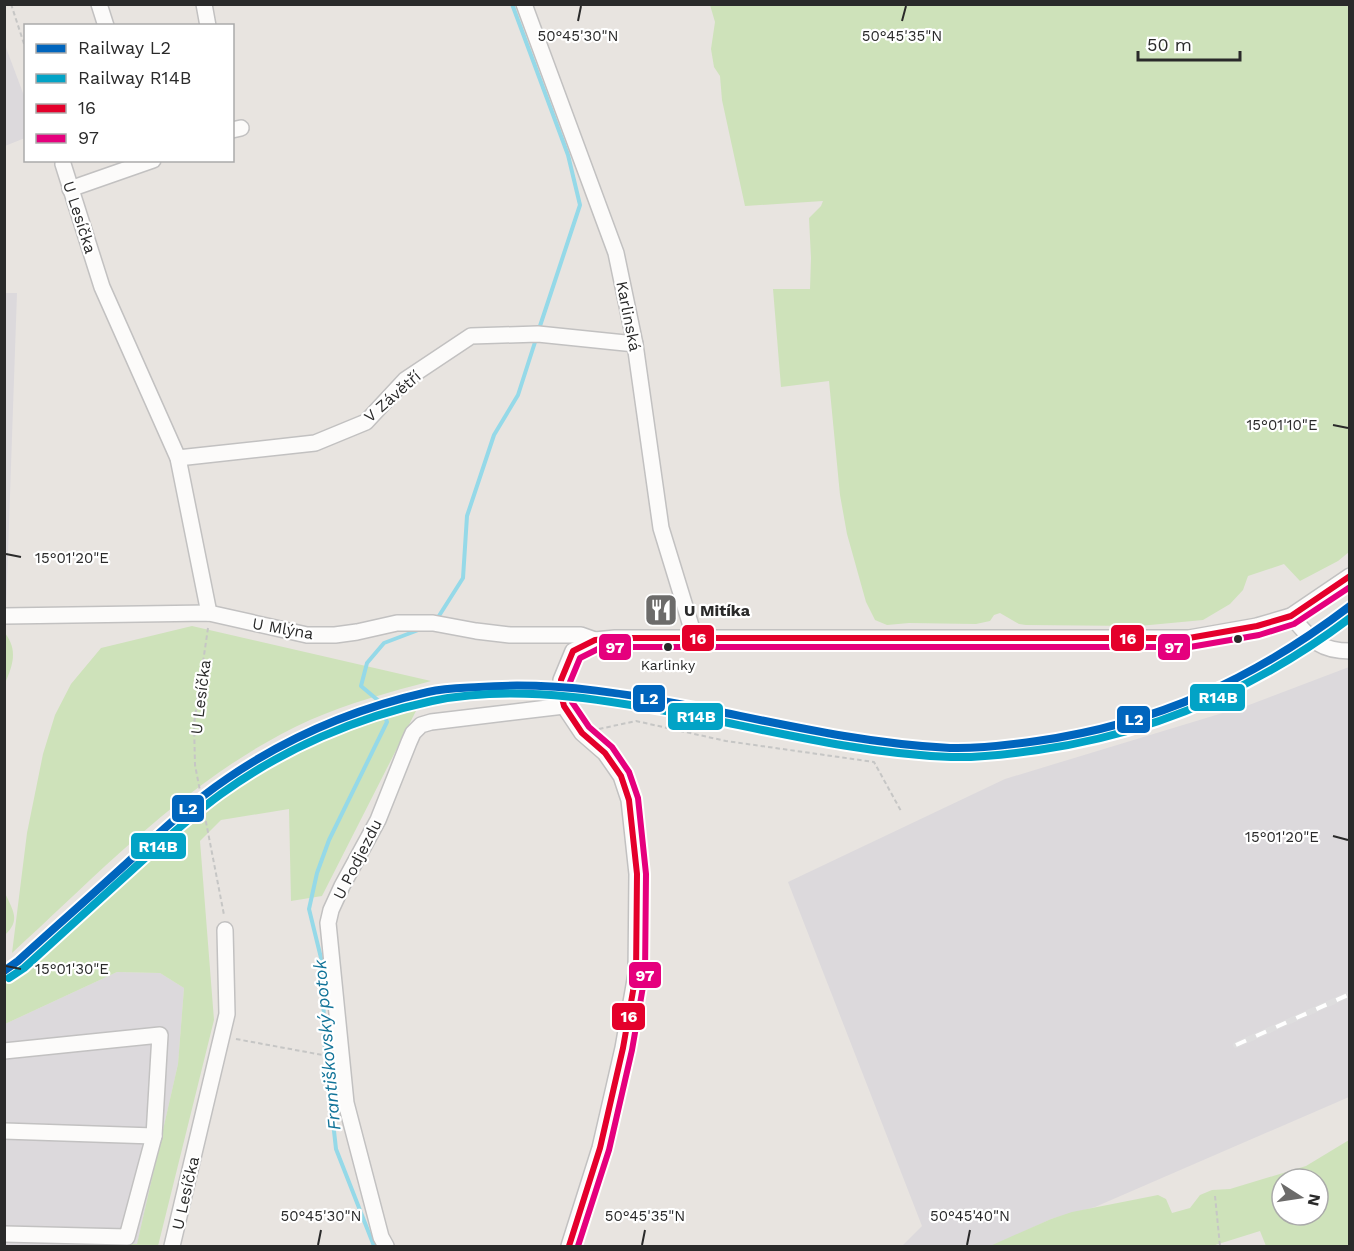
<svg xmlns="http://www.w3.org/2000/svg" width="1354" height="1251" font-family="'Work Sans',sans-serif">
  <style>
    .industrial { fill: #dcd9dc }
    .green { fill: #cee2ba; fill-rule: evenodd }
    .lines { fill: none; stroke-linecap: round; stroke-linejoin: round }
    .stream { stroke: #95d9e8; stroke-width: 4 }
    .minor-casing { stroke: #c2c1c1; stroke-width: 18 }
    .path { stroke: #c6c6c5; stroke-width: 2; stroke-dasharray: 4.5 3; stroke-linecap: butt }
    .minor { stroke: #fcfbfa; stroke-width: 15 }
    .rail-casing { stroke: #deddde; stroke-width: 6 }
    .rail { stroke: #fff; stroke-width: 4; stroke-dasharray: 11; stroke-linecap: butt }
    .bus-1-casing { stroke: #fff; stroke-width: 10 }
    .bus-2-casing { stroke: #fff; stroke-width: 10 }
    .bus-1 { stroke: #e4002b; stroke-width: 6 }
    .bus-2 { stroke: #e5007d; stroke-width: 6 }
    .rail-1-casing { stroke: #fff; stroke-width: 12 }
    .rail-2-casing { stroke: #fff; stroke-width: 12 }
    .rail-1 { stroke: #0065bd; stroke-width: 8 }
    .rail-2 { stroke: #02a3c6; stroke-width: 8 }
    .ticks { fill: none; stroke: #2a2a2a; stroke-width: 2 }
    .bus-dot { fill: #2a2a2a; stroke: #fff; stroke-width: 2 }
    .labels { text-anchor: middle; stroke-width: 4.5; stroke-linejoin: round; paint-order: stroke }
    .bus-label { font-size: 14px; fill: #2a2a2a; stroke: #fff }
    .street-label { font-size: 16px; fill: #2a2a2a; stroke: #fff }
    .poi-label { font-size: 16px; font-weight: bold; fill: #2a2a2a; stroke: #fff; text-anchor: start }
    .water-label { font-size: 18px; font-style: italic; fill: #117398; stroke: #fff }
    .ticks-label { font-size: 15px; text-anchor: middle; fill: #2a2a2a; stroke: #fff; stroke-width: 4.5; stroke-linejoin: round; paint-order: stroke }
    .line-badge { stroke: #fff; stroke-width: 2 }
    .badge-label { font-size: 16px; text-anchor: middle; font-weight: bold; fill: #fff }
  </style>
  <rect width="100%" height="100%" fill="#e8e4e0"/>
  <g class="industrial">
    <path d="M5 45 26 101 25 138 5 146Z"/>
    <path d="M4 293H17L6 610H4Z"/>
    <path d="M1349 667V1097L1095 1207 1051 1219 993 1246H902L922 1226 788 882 1005 779 1249 705Z"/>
    <path d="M117 972 160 973 184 988 178 1064 137 1245 85 1243 95 1246H5V1024Z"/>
  </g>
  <g class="green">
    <path d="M710 5H1349V552L1338 561 1300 581 1284 564 1248 576 1243 590 1230 604 1203 620 1139 626 1026 625 1019 624 1000 613 994 615 990 621 976 624 909 623 887 625 875 620 866 602 847 534 840 495 829 381 781 387 773 289H810L811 258 809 218 821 206 823 201 745 206 722 100 720 76 714 67 711 49 715 22Z"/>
    <path d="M192 626 431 681C390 692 349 703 310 720 193 773 105 868 12 953L27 833 43 754 55 715 71 684 101 648Z"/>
    <path d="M5 633C18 650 13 665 5 683Z"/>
    <path d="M419 705 322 896 291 901 289 809 221 820 200 841 214 1020 158 1246H96L80 1243 137 1244 178 1064 184 988 160 973 117 972 5 1024 4 984 25 969C115 887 206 789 319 739 352 724 385 715 419 705Z"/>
    <path d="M5 893C13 911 21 920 5 935Z"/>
    <path d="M1349 1140V1246H1266L1260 1231 1212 1246H990L1051 1219 1072 1212 1158 1195 1166 1199 1172 1213 1190 1208 1200 1195 1212 1190 1230 1189 1306 1166ZM1282 1179H1318V1215H1282Z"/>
  </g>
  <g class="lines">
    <g class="stream">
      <path d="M512 4 568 155 580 205 540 326"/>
      <path d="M437 619 463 578 467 516 494 435 518 395 536 339"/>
      <path d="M380 702 361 686 367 663 384 643 421 629"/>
      <path d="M374 1246 336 1149 325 1050 322 962 309 909 317 873 329 840 387 722 383 711"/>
    </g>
    <defs>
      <g id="minor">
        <path d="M99 4 106 26"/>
        <path d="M204 4 208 26"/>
        <path d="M524 4 616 253 635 344 661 528 695 639"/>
        <path d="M232 130 241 128"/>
        <path d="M63 164 102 287 178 458 209 613"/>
        <path d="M70 189 153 160"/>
        <path d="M178 458 315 443 366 422 405 380 471 336 538 334 635 344"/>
        <path d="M4 616 209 613 307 635H335L357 632 397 623H433L476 631 510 635H581L595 640"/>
        <path d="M1291 616C1310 638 1318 651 1350 651"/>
        <path d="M4 1051 160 1035 154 1136 127 1237 4 1234"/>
        <path d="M4 1131 154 1136"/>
        <path d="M172 1246 227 1014 225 930"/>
        <path d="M386 1246 381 1237 346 1103 328 923 331 910 342 886 378 820 409 742 413 733 421 725 431 722 564 706"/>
        <path d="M569 1246 600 1148 623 1048 636 974 637 874 629 800 621 776 605 753 582 733 564 706 561 694V680L573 651 595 640 615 638H1189L1257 626 1291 616 1350 576"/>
      </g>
    </defs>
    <use href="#minor" class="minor-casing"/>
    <g class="path">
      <path d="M11 4 26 50"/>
      <path d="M208 628 194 724 195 765 224 915"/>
      <path d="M599 729 636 721 726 741 874 762 901 811"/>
      <path d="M236 1039 328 1056"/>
      <path d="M1215 1196 1220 1246"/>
    </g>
    <use href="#minor" class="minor"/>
    <defs>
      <path id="rail" d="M1236 1045 1350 994"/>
    </defs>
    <use href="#rail" class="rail-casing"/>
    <use href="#rail" class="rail"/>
    <defs>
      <path id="bus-1" d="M569 1246 600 1148 623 1048 636 974 637 874 629 800 621 776 605 753 582 733 564 706 561 694V680L573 651 595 640 615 638H1189L1257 626 1291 616 1350 576"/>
      <path id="bus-2" d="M578 1246 609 1150 632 1050 645 975 646 874 638 798 629 772 612 747 589 727 572 702 570 682 580 658 598 649 615 647H1190L1259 635 1294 624 1350 587"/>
    </defs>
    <use href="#bus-1" class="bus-1-casing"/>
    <use href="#bus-2" class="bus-2-casing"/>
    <use href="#bus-1" class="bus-1"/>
    <use href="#bus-2" class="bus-2"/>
    <defs>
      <path id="rail-1" d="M4 971 18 961C54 928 91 896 127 863 159 833 191 803 228 778 288 737 357 708 428 692 445 688 462 688 479 687 558 681 635 695 711 710 790 726 869 744 950 748 979 749 1009 745 1037 741 1157 724 1254 679 1350 606"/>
      <path id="rail-2" d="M9 978 24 968C60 935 96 903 132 870 161 844 189 817 221 794 283 749 357 717 432 701 522 682 626 703 714 720 792 736 871 754 951 757 980 758 1010 754 1038 750 1153 734 1257 688 1350 618"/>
    </defs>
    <use href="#rail-1" class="rail-1-casing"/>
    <use href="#rail-2" class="rail-2-casing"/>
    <use href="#rail-1" class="rail-1"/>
    <use href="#rail-2" class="rail-2"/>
  </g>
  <path class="ticks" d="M578 21 581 6M902 21 906 6M1333 425 1348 428M6 554 21 557M1333 836 1348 840M6 966 21 969M318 1245 321 1230M642 1245 645 1230M967 1245 970 1230"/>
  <defs>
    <symbol id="restaurant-square" viewBox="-11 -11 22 22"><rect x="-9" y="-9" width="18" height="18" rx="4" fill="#6c6b6a" stroke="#fff"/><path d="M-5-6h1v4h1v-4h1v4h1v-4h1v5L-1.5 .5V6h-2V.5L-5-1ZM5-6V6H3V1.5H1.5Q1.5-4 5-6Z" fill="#fff"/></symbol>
  </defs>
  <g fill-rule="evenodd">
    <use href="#restaurant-square" x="642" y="591" width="38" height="38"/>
  </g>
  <g class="bus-dot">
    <circle cx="1238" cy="639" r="5"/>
    <circle cx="668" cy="647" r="5"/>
  </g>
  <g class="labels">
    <g class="bus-label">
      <text x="668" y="670">Karlinky</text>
    </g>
    <g class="street-label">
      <text transform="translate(80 217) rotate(72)" y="6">U Lesíčka</text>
      <text transform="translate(629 316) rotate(79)" y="6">Karlinská</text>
      <text transform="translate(392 396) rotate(-41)" y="6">V Závětří</text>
      <text transform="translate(283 628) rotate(10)" y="6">U Mlýna</text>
      <text transform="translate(200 697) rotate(-83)" y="6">U Lesíčka</text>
      <text transform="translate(357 859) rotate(-63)" y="6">U Podjezdu</text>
      <text transform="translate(185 1193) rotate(-77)" y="6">U Lesíčka</text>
    </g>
    <g class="poi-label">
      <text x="684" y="616">U Mitíka</text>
    </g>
    <g class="water-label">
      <text transform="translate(327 1045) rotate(-95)" y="6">Františkovský potok</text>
    </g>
  </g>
  <g class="ticks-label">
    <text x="578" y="41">50°45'30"N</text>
    <text x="902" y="41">50°45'35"N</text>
    <text x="1282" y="430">15°01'10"E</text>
    <text x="72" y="563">15°01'20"E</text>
    <text x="1282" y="842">15°01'20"E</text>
    <text x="72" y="974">15°01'30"E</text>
    <text x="321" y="1221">50°45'30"N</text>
    <text x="645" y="1221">50°45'35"N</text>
    <text x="970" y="1221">50°45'40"N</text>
  </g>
  <g class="line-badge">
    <rect x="681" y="624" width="34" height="28" rx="6" fill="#e4002b"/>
    <rect x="1110" y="624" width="35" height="28" rx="6" fill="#e4002b"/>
    <rect x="598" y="633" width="34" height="28" rx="6" fill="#e5007d"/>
    <rect x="1157" y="633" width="34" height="28" rx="6" fill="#e5007d"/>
    <rect x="1189" y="683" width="57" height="29" rx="6" fill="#02a3c6"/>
    <rect x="632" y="684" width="34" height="29" rx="6" fill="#0065bd"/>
    <rect x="667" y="702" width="57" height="29" rx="6" fill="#02a3c6"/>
    <rect x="1116" y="705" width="35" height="29" rx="6" fill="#0065bd"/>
    <rect x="171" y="794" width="34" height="29" rx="6" fill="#0065bd"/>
    <rect x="130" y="832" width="57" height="28" rx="6" fill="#02a3c6"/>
    <rect x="628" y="961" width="34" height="28" rx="6" fill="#e5007d"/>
    <rect x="611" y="1002" width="35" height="29" rx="6" fill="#e4002b"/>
  </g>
  <g class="badge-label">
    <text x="698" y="644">16</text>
    <text x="1128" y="644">16</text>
    <text x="615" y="653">97</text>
    <text x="1174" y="653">97</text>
    <text x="1218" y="703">R14B</text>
    <text x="649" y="704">L2</text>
    <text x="696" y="722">R14B</text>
    <text x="1134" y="725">L2</text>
    <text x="188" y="814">L2</text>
    <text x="158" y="852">R14B</text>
    <text x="645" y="981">97</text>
    <text x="629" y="1022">16</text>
  </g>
  <rect width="1354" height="1251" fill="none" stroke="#2a2a2a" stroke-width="12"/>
  <rect x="24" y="24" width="210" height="138" fill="#ffffff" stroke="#aaaaaa" stroke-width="1.5"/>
  <rect x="36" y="44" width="30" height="9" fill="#0065bd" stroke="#aaaaaa" stroke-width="1.5"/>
  <text x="78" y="54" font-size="18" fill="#2a2a2a">Railway L2</text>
  <rect x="36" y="74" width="30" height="9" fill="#02a3c6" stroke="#aaaaaa" stroke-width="1.5"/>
  <text x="78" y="84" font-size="18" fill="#2a2a2a">Railway R14B</text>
  <rect x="36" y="104" width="30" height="9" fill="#e4002b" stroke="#aaaaaa" stroke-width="1.5"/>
  <text x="78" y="114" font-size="18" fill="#2a2a2a">16</text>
  <rect x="36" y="134" width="30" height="9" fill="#e5007d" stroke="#aaaaaa" stroke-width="1.5"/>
  <text x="78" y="144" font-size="18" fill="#2a2a2a">97</text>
  <g transform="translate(1300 1197) rotate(102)"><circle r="28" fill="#ffffff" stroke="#aaaaaa" stroke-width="1.5"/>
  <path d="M0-4.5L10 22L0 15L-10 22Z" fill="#6c6b6a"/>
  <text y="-9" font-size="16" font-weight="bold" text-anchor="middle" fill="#2a2a2a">N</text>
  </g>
  <path d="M1138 51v9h102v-9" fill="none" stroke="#2a2a2a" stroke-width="3"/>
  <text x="1147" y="51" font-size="18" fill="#2a2a2a" stroke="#ffffff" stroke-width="4.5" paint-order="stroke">50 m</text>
</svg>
